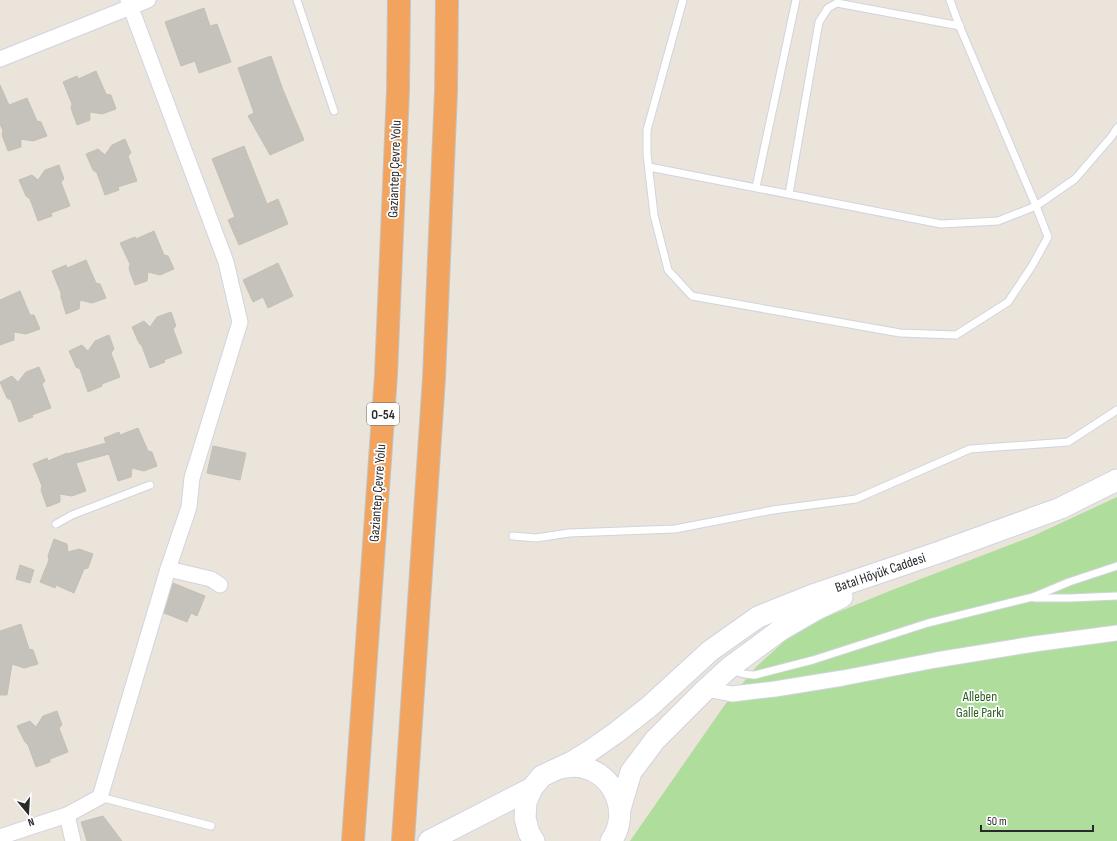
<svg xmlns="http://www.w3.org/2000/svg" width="1117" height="841" font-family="'Sofia Sans Condensed',sans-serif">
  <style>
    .green { fill: #afdd9b }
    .building { fill: #c5c1bb; stroke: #c5c0b5 }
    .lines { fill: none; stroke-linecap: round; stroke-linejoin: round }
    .lane-casing { stroke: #d1d3e0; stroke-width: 9 }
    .street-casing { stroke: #d1d3e0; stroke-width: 17 }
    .secondary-casing { stroke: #d1d3e0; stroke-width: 23 }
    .highway-casing { stroke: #c3c3c3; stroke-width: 24 }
    .lane { stroke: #fff; stroke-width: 7 }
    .street { stroke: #fff; stroke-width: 15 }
    .secondary { stroke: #fff; stroke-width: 21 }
    .highway { stroke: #f2a45e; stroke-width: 22 }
    .labels { text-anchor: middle; stroke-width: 3.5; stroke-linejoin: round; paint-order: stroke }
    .shield { fill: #fff; stroke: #696969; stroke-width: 1 }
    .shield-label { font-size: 13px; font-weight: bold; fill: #292929 }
    .street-label { font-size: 14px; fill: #292929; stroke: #fff }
    .park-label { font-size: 14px; fill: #2a5f1f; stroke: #fff }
  </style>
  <rect width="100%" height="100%" fill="#eae4db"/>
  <path class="green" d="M1117 497V841H630L724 706 756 667 799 628 892 590 1033 536Z"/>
  <g class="building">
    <path d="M204 8 210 26 217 24 231 62 199 73 195 61 181 66 165 22Z"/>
    <path d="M271 56 283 90 304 140 270 155 248 116 254 113 238 68Z"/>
    <path d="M96 71 106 94 111 95 116 109 102 114 90 112V120L77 125 71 108 72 104 63 82 77 76 78 79Z"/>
    <path d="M0 85 9 105 27 98 37 121 41 122 47 136 33 141 21 139V147L8 151 2 135 3 131 0 124Z"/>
    <path d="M125 139 131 153 128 156 137 181 118 187 119 190 105 195 97 173 93 170 86 154 98 149 105 155 112 145Z"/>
    <path d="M244 146 267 204 278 199 288 224 239 245 228 220 235 217 212 159Z"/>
    <path d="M59 165 64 179 61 182 70 206 51 213 52 216 38 221 30 199 26 196 19 180 32 175 38 180 45 170Z"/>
    <path d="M154 231 164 255 168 256 174 269 160 275 148 272 147 281 135 285 129 269 130 264 120 243 135 237 136 239Z"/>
    <path d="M86 260 96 283 100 284 106 298 92 303 80 300 79 309 66 314 61 297V293L52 271 66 265 67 268Z"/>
    <path d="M278 263 293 296 268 308 263 297 253 302 243 280Z"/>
    <path d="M20 291 30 315H34L40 329 26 334 14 332V340L0 345V300Z"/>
    <path d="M171 312 176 326 173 329 182 353 164 360 165 362 150 368 142 346 139 343 132 327 144 321 150 327 157 317Z"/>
    <path d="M109 335 114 349 111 353 120 377 102 384V386L88 392 80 369 76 367 69 351 82 345 88 351 95 341Z"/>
    <path d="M39 367 45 381 42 384 51 408 32 415 33 417 19 422 11 400 7 398 0 382 12 376 18 382 26 372Z"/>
    <path d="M138 428 148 451 152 452 157 466 144 471 132 468 131 477 118 481 109 454 76 463 86 491 72 496 60 494V502L47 507 41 490 42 486 33 464 47 458 48 461 67 453V454L106 443 104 438 119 432 120 435Z"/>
    <path d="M213 446 246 453 240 480 207 473Z"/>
    <path d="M54 539 67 544 68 552 79 549 93 554 88 568 84 569 74 593 56 585 55 588 40 582 49 560 48 556Z"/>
    <path d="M20 565 34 570 30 583 16 579Z"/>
    <path d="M173 583 205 596 197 616 191 613 187 622 164 613Z"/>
    <path d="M21 624 29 649 33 650 38 664 24 668 12 664 7 695H0V631Z"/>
    <path d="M57 711 62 725 59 728 68 752 50 759V762L36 767 28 745 25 742 17 726 30 721 36 727 43 716Z"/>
    <path d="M103 816 122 841H87L81 822Z"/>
  </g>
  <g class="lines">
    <defs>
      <g id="lane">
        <path d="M297 0 334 111"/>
        <path d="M683 0 647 130V154L654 215 668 270 692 296 900 333 956 335 1008 302 1032 266 1048 237 1036 206 959 25 950 0"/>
        <path d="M649 167 941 224 998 221 1036 206 1075 179 1112 136 1117 128"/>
        <path d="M756 187 796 0"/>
        <path d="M789 194 819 22 828 8 837 3 960 26"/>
        <path d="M56 524 72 515 150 485"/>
        <path d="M513 536 536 538 569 533 675 529 773 510 856 499 970 449 1068 442 1117 410"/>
        <path d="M1035 598H1070L1117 596"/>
        <path d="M733 670C740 674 747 675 755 675L813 660 928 623 1033 597 1069 582 1117 566"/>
        <path d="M100 797 211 826"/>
      </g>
      <g id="street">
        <path d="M0 59 148 0"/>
        <path d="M168 569 211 579 220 585"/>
        <path d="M706 689 732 694 775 689 843 678 936 660 1034 644 1117 633"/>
        <path d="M67 815 73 841"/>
        <path d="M0 837 67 815 100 797 168 569 189 507 192 478 240 322 226 262 128 0"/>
      </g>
      <g id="secondary">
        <path d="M560 768C569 766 577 765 585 768 616 776 630 815 611 841"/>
        <path d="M620 809 631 772 655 740 706 689 729 668 779 631 817 609 842 597"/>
        <path d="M429 841 532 788"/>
        <path d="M534 841 529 833 525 818 526 802 532 788 542 776 572 762 590 751 617 732 650 706 710 651 758 617 813 595 937 553 1061 508 1117 480"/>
      </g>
      <g id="highway">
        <path d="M353 841 386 375 398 90 399 0"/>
        <path d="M403 841 434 378 446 91 447 0"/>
      </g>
    </defs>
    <use href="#lane" class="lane-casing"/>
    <use href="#street" class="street-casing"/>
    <use href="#secondary" class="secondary-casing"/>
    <use href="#highway" class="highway-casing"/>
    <use href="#lane" class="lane"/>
    <use href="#street" class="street"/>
    <use href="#secondary" class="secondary"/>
    <use href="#highway" class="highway"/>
  </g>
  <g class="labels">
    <rect class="shield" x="367" y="403" width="32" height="22" rx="3"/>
    <g class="shield-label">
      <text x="383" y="419">O-54</text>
    </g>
    <g class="street-label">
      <text transform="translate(394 169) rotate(-88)" y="5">Gaziantep Çevre Yolu</text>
      <text transform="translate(377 493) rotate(-86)" y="5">Gaziantep Çevre Yolu</text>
      <text transform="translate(880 572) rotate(-19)" y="5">Batal Höyük Caddesi</text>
    </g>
    <g class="park-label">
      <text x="980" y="701">Alleben<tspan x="980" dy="16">Galle Parkı</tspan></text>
    </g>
  </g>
  <g transform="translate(28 813) rotate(162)" stroke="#ffffff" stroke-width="3" paint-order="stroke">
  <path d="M0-3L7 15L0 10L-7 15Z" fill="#292929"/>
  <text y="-6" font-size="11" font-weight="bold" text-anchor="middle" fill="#292929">N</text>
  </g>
  <path d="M981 825v6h112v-6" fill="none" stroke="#292929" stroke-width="2"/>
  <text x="987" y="825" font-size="12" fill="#292929" stroke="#ffffff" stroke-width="3" paint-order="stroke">50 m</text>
</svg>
